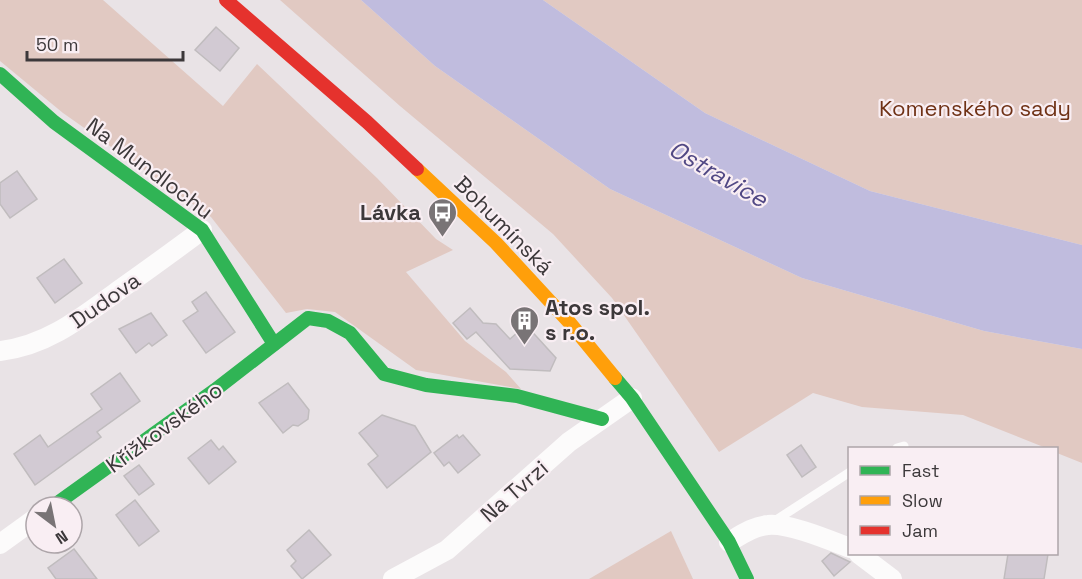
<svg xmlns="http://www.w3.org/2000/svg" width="1082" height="579" font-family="'Space Grotesk',sans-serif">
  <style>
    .green { fill: #e1c9c2 }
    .water { fill: #c0bcde }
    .building { fill: #d2cad3; stroke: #c0bcbe; stroke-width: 1.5 }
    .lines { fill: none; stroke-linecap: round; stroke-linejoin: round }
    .lane { stroke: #fcfbfb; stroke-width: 9 }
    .street { stroke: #fcfbfb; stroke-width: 20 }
    .fast { stroke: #30b455; stroke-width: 14 }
    .slow { stroke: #ff9f0a; stroke-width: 14 }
    .jam { stroke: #e5322d; stroke-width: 14 }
    .labels { text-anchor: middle; stroke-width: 4.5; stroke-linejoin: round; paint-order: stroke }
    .park-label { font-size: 22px; fill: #6f3115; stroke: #f9eef3 }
    .street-label { font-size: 22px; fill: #3c383a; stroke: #f9eef3 }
    .poi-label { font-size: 22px; font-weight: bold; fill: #3c383a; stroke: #f9eef3; text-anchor: end }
    .water-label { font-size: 24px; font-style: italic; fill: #514884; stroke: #f9eef3 }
  </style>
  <rect width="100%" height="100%" fill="#e9e3e6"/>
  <g class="green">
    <path d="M0 0H103L223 106 257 64 377 178 436 239 453 250 406 272 465 341 506 372 521 389 416 370 335 312 307 309 286 313 211 217 63 113 0 61Z"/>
    <path d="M280 0H361L435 66 610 189 802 278 984 331 1082 349V463L1057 453 1056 448H1046L963 415 862 407 813 393 719 452 612 298 553 234 400 106Z"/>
    <path d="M543 0H1082V245L870 191 705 113Z"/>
    <path d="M671 531 693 579H589Z"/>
  </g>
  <path class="water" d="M361 0H543L705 113 870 191 1082 245V349L984 331 802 278 610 189 435 66Z"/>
  <g class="building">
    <path d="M216 27 239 48 220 71 195 50Z"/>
    <path d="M17 171 37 199 10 218 0 204V183Z"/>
    <path d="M64 259 82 283 55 303 37 278Z"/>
    <path d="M206 292 235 332 206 353 183 321 198 311 192 302Z"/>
    <path d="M470 308 483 323 496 324 510 339 526 325 556 358 550 371 510 369 476 332 467 339 453 323Z"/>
    <path d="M151 313 167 335 152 346 149 343 136 353 119 329Z"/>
    <path d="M120 373 140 401 97 432 101 437 35 485 14 454 40 435 48 447 102 409 91 394Z"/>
    <path d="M288 383 309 410 308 419 298 426 293 425 283 433 259 403Z"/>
    <path d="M382 415 415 426 431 452 387 488 368 464 378 456 359 433Z"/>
    <path d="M457 435 459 438 463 435 480 455 458 473 449 462 444 466 434 453Z"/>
    <path d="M211 440 219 450 223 446 236 462 209 484 188 458Z"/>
    <path d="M801 445 816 467 802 477 787 455Z"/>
    <path d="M139 465 154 484 139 495 124 476Z"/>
    <path d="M135 500 159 531 139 546 116 515Z"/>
    <path d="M309 530 331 555 302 579 291 566 296 561 287 550Z"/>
    <path d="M74 549 97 579H56L48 568Z"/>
    <path d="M831 553 850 562 834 576 822 561Z"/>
    <path d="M1008 554H1048L1044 579H1004Z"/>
  </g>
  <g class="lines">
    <g class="lane">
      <path d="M897 448 904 446 903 448"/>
      <path d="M773 522 850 472"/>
    </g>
    <g class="street">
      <path d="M0 351C48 346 85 315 122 288 149 269 175 250 202 230"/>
      <path d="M729 542C741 535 754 526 768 525 789 523 829 540 850 548"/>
      <path d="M0 544 36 518"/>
      <path d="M859 554 892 579"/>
      <path d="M393 579 447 550 569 442 632 398"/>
    </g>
    <g class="fast">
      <path d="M0 74 54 122 202 230 274 344"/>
      <path d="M615 378 632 398 729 542 747 579"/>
      <path d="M52 507 215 390 308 318 328 321 350 333 384 374 426 385 517 396 602 419"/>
    </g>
    <path class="slow" d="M417 169 496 243 569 322 615 378"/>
    <path class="jam" d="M226 0 367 122 417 169"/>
  </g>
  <defs>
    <symbol id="bus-pin" viewBox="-11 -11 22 30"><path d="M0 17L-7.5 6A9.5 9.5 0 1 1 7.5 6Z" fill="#797476" stroke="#f9eef3"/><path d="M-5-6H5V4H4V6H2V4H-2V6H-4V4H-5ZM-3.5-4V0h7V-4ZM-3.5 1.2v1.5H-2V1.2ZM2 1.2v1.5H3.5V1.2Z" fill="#fff"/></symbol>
    <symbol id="building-pin" viewBox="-11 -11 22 30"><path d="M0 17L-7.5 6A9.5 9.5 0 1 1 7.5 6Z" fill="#797476" stroke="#f9eef3"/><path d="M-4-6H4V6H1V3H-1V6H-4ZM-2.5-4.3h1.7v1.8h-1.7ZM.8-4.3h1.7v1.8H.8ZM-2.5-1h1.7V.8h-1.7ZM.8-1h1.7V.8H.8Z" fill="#fff"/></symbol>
  </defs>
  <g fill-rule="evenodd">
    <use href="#bus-pin" x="426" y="196" width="33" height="45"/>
    <use href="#building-pin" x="508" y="304" width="33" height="45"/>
  </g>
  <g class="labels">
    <g class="park-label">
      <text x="975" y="116">Komenského sady</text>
    </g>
    <g class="street-label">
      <text transform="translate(150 168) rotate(37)" y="8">Na Mundlochu</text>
      <text transform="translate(504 225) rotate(45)" y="8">Bohumínská</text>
      <text transform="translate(105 300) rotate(-35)" y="8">Dudova</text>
      <text transform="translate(164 427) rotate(-36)" y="8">Křížkovského</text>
      <text transform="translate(514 491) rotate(-41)" y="8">Na Tvrzi</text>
    </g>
    <g class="poi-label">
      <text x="421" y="220">Lávka</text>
      <text x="545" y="315" text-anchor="start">Atos spol.<tspan x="545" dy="25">s r.o.</tspan></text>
    </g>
    <g class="water-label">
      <text transform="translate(718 174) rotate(30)" y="8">Ostravice</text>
    </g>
  </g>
  <rect x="848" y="447" width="210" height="108" fill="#f9eef3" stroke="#ada5a9" stroke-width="1.5"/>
  <rect x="860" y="466" width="30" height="9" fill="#30b455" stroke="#ada5a9" stroke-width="1.5"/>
  <text x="902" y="477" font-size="18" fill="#3c383a">Fast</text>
  <rect x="860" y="496" width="30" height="9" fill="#ff9f0a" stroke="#ada5a9" stroke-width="1.5"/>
  <text x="902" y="507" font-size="18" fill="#3c383a">Slow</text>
  <rect x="860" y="526" width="30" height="9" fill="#e5322d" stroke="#ada5a9" stroke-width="1.5"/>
  <text x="902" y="537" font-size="18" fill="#3c383a">Jam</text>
  <g transform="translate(54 525) rotate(148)"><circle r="28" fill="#f9eef3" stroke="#ada5a9" stroke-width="1.5"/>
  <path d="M0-4.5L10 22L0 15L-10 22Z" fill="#797476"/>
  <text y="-9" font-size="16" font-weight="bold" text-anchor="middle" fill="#3c383a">N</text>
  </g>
  <path d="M27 51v9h156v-9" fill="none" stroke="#3c383a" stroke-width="3"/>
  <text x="36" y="51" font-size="18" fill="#3c383a" stroke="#f9eef3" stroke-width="4.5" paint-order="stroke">50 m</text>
</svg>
